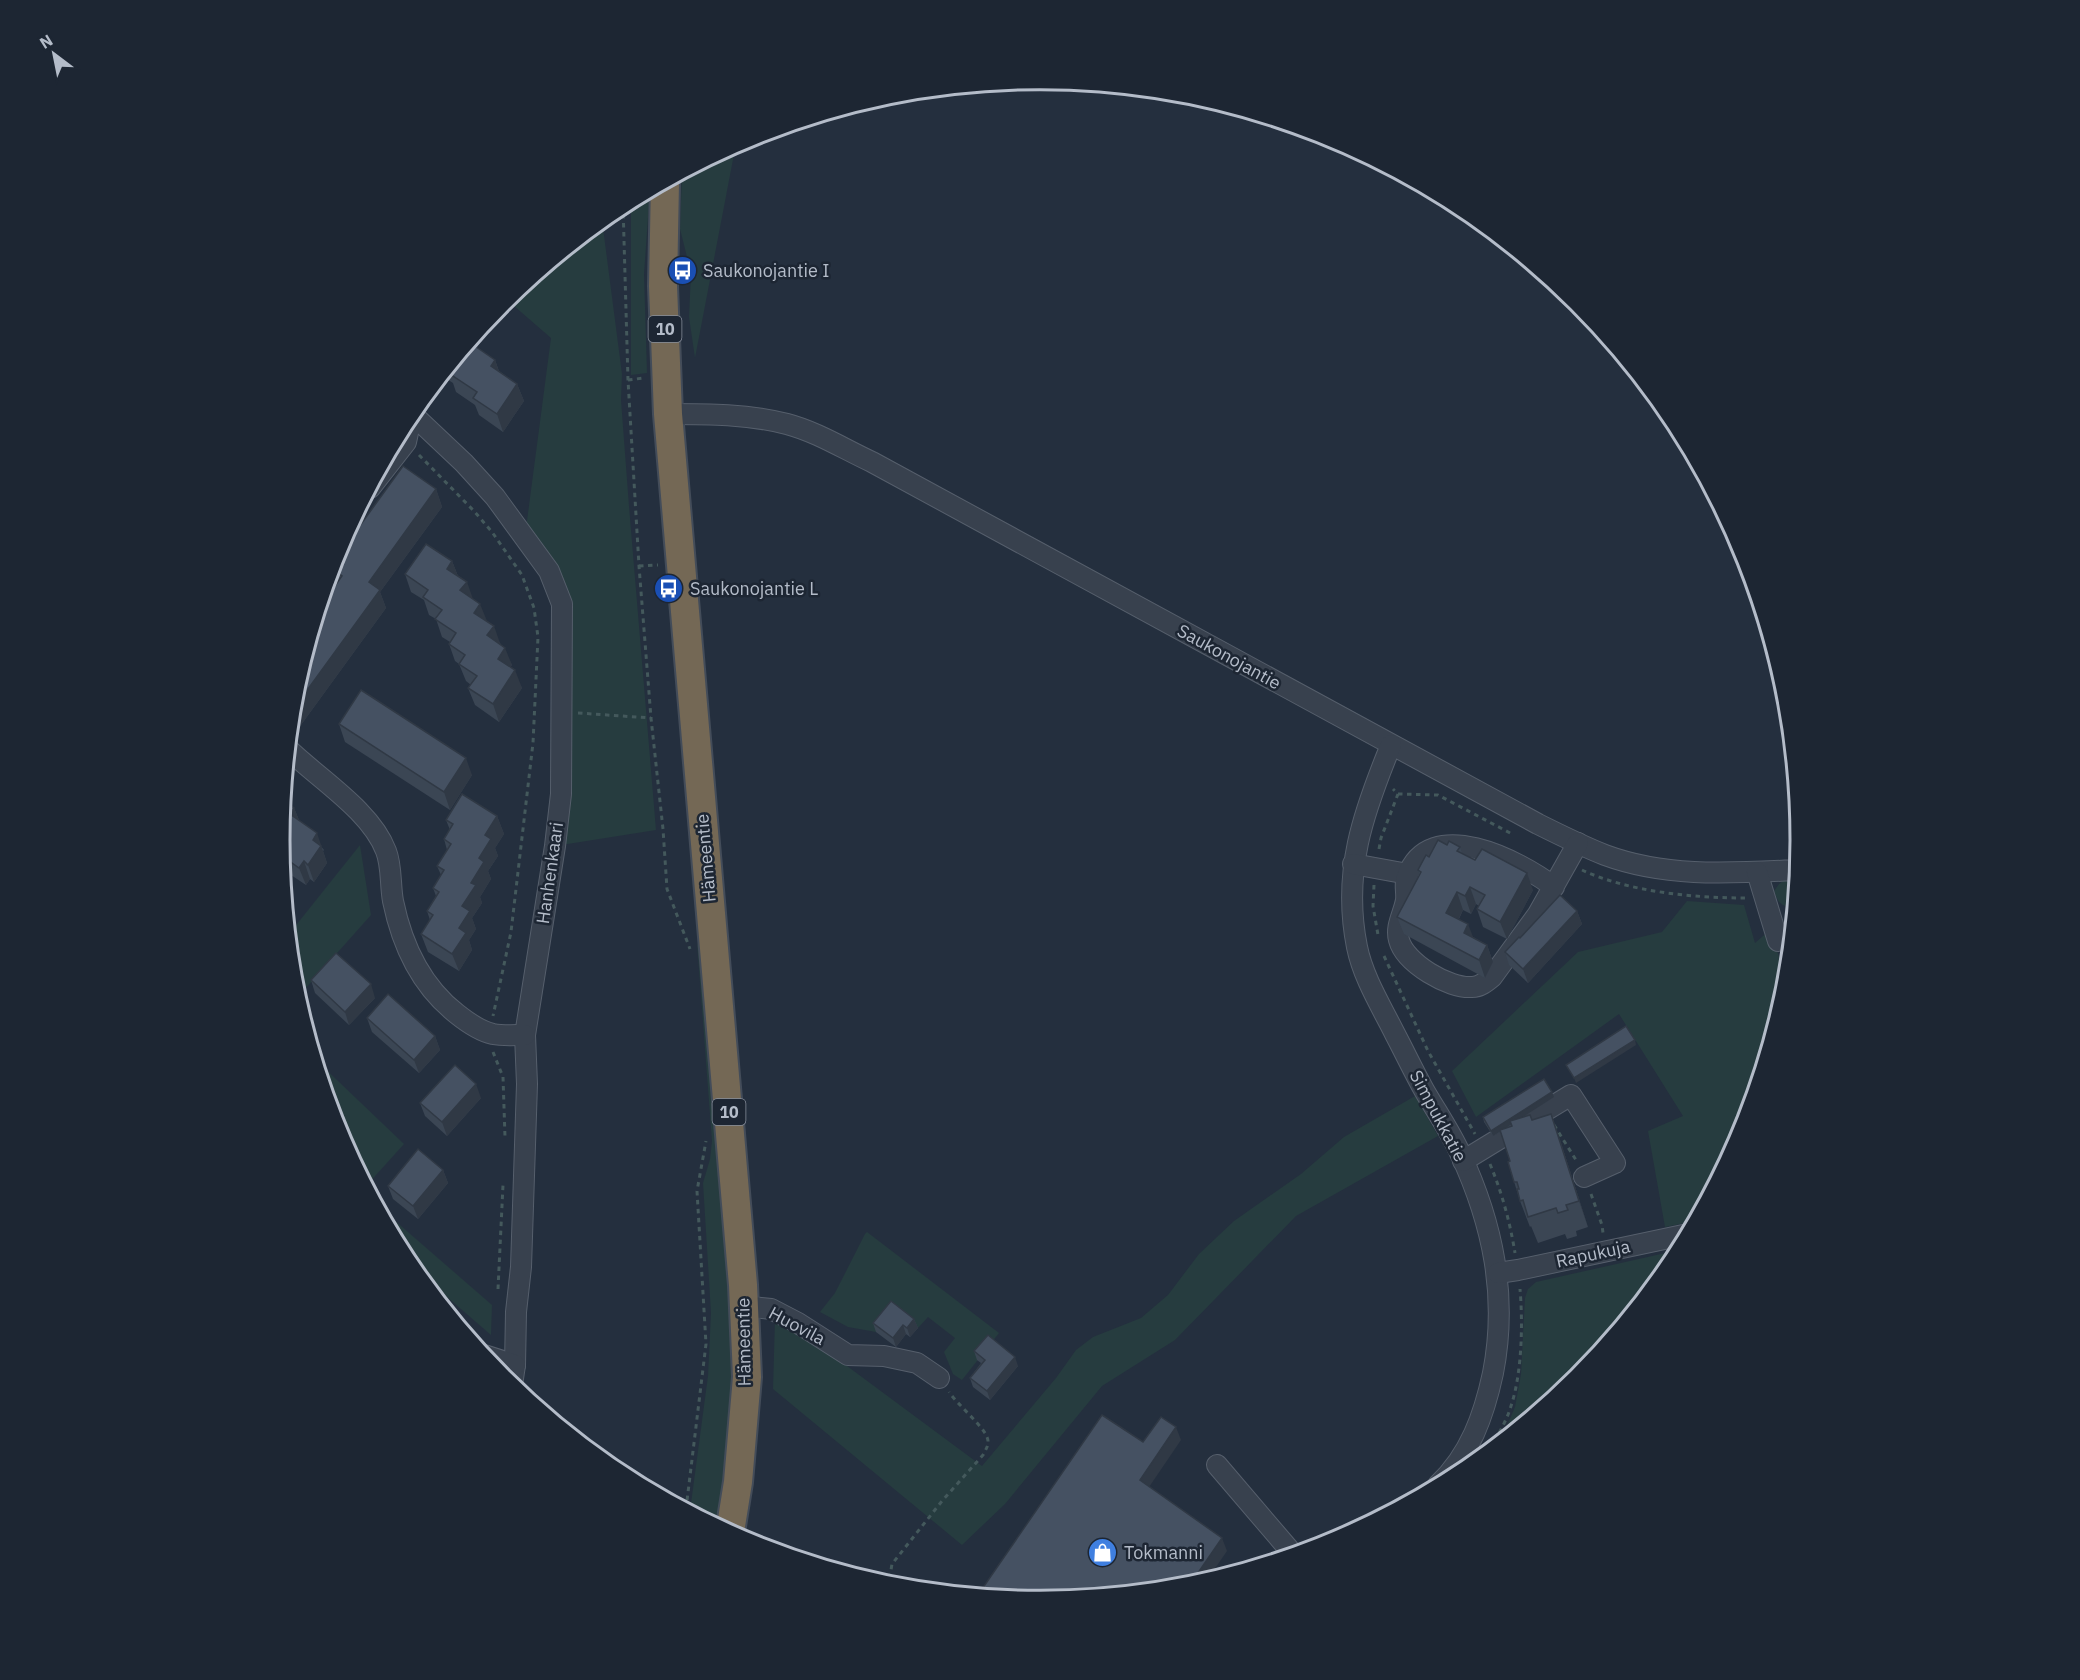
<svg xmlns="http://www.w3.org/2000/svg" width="2080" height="1680" font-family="'IBM Plex Sans',sans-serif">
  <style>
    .green { fill: #263c3f }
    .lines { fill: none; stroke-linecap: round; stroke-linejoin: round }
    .minor-casing { stroke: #565f6c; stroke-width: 22 }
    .highway-casing { stroke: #434c59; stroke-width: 32 }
    .path { stroke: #44595c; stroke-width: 3; stroke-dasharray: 4.5 4.5; stroke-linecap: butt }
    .minor { stroke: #38414e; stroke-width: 20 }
    .highway { stroke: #746855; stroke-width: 28 }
    .wall { fill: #3b4654 }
    .shaded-wall { fill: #303945 }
    .building { fill: #455162; stroke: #303945; stroke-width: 1.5 }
    .labels { text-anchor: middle; stroke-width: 5; stroke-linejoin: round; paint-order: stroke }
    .shield { fill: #1d2633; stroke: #878f9c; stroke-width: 1.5 }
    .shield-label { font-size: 16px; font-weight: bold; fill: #b4bcc9 }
    .poi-label { font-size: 18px; fill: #b4bcc9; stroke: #1d2633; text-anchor: start }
    .street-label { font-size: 18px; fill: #b4bcc9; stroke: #1d2633 }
    .rim { fill: none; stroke: #b4bcc9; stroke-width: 3 }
  </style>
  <rect width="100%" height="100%" fill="#242f3e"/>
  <g class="green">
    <path d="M736 144 695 358 689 317 691 273 680 229 682 173Z"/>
    <path d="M650 190 644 274 647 373 631 375V200Z"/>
    <path d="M602 220 622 374 621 400 629 506 656 830 555 846 562 604 525 536 551 338 506 299Z"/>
    <path d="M360 845 371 915 297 998 294 988 289 934Z"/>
    <path d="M1788 877H1797L1794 907C1781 907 1778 903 1774 891L1779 884Z"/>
    <path d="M1687 901 1744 905 1755 943 1770 930 1787 980 1786 989 1742 1131 1695 1221 1665 1227 1648 1131 1683 1116 1619 1014 1476 1117 1452 1071 1578 952 1662 932Z"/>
    <path d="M697 943 701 957 730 1301 734 1376 730 1438 716 1525 690 1511 708 1376 711 1313 703 1183 710 1159 712 1141Z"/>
    <path d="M316 1060 404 1144 367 1185 337 1131Z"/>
    <path d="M1415 1096 1438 1136 1296 1216 1175 1340 1102 1386 1005 1504 962 1545 773 1389 775 1318 843 1363 982 1466 1056 1378 1076 1350 1093 1337 1141 1318 1168 1295 1199 1254 1234 1221 1301 1174 1344 1137Z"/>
    <path d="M378 1206 492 1305 491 1335 409 1264Z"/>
    <path d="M867 1232 999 1333 962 1380 953 1374 944 1352 955 1338 928 1317 918 1328 894 1310 876 1332 848 1327 820 1312 835 1293 865 1234Z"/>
    <path d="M1679 1250 1672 1263 1578 1378 1501 1440 1515 1407 1521 1374 1525 1298 1528 1289 1536 1282Z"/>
  </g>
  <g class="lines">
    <defs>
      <g id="minor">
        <path d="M411 413 464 463 495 497 549 571 562 604 561 794 555 846 525 1035 527 1084 521 1267 516 1312 515 1365 512 1385"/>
        <path d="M668 414C708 414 748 414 787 424 817 432 844 449 872 462L1538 824C1560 835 1582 846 1605 855 1667 878 1733 873 1798 870"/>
        <path d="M370 488 406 442 412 414"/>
        <path d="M1391 745C1363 813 1342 872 1357 947 1363 977 1381 1006 1395 1034 1405 1053 1414 1072 1424 1090 1436 1111 1450 1131 1460 1153 1493 1224 1508 1296 1493 1373 1484 1415 1470 1455 1438 1485"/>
        <path d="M288 749C319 779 371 811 386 851 392 866 390 885 393 901 402 945 421 986 457 1014 467 1022 480 1031 493 1034 503 1036 515 1035 525 1035"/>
        <path d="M1353 864 1408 874"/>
        <path d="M1757 872 1778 941"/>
        <path d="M1554 887C1520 861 1429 813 1407 877 1404 884 1407 892 1406 900 1404 913 1395 926 1399 940 1405 963 1449 989 1472 987 1480 987 1486 982 1492 977L1538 914 1578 843"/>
        <path d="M1463 1161 1571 1095 1615 1163 1584 1177"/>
        <path d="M1498 1273 1518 1270 1688 1234"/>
        <path d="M744 1306 771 1309 798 1323 848 1355 884 1356 917 1363 939 1378"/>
        <path d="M484 1355 515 1365"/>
        <path d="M1217 1465 1293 1554"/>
      </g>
      <path id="highway" d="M665 182 663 286 668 414 743 1285 747 1377 738 1482 730 1532"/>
    </defs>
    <use href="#minor" class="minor-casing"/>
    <use href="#highway" class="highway-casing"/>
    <g class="path">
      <path d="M623 205 628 380 639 566 651 718 663 829 667 889 690 949"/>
      <path d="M628 380 644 378"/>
      <path d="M419 455 474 511 492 532 522 575 534 608 538 637 533 743 511 932 493 1016"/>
      <path d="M639 566 658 565"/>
      <path d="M578 713 651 718"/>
      <path d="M1398 794 1438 795 1512 834"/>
      <path d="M1379 849 1381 838 1398 794 1393 789"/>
      <path d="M1582 870C1629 892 1694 898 1746 898"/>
      <path d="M1374 885 1373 906 1378 935"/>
      <path d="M1384 956 1428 1051 1475 1134"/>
      <path d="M1785 956 1788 965"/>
      <path d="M493 1052 503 1077 505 1137"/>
      <path d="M1554 1125 1576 1160"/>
      <path d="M1490 1164C1502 1193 1510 1222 1515 1253"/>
      <path d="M1591 1194 1602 1225 1603 1233"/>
      <path d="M498 1289 503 1185"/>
      <path d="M1490 1448C1498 1435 1507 1420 1511 1406 1522 1373 1523 1324 1520 1289"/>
      <path d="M686 1509 706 1344 697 1191 706 1141"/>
      <path d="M895 1586 890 1576 892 1564 942 1501 983 1455C986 1449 990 1444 987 1437 983 1426 958 1405 949 1392"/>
    </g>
    <use href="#minor" class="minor"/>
    <use href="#highway" class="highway"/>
  </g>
  <g class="wall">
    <path d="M474 337 478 348 495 360 499 371 517 384 524 401 503 432 479 415 475 405 456 392 453 383 442 376Z"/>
    <path d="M436 489 442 507 380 592 386 608 298 729 291 723 294 691 336 584 331 570 333 563Z"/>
    <path d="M452 561 458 576 500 643 512 665 510 667 522 688 499 722 475 705 468 688 471 685 466 681 459 664 455 661 449 644 450 642 442 637 436 619 429 615 424 600 411 592 405 574Z"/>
    <path d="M339 724 472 775 450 810 345 742Z"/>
    <path d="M294 808 299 820 324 850 323 851 327 863 314 882 310 879 306 885 282 869 280 840Z"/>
    <path d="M497 816 504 834 495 848 498 856 488 871 491 879 480 897 482 903 472 918 476 929 469 940 472 950 459 971 428 952 421 934 430 920 427 911 436 896 433 888 441 875 437 866 447 850 444 839 450 830 446 820Z"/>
    <path d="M1447 845 1460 847 1462 853 1533 890 1507 939 1483 927 1477 909 1479 906 1476 904 1471 914 1463 910 1459 919 1473 937 1487 945 1493 962 1485 978 1404 934 1397 917 1420 875 1418 870 1429 857Z"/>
    <path d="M1577 911 1582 924 1528 983 1509 965 1505 952 1520 938Z"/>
    <path d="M311 980 375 998 349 1025 315 993Z"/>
    <path d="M367 1018 435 1036 440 1050 419 1073 372 1032Z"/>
    <path d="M1554 1097 1521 1117 1532 1120 1551 1114 1560 1140 1588 1227 1576 1231 1577 1236 1567 1239 1565 1234 1538 1243 1531 1226 1530 1227 1520 1201 1508 1162 1510 1161 1501 1131 1493 1136 1484 1122 1483 1117Z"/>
    <path d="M481 1098 447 1136 425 1116 420 1103Z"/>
    <path d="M443 1170 448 1183 418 1219 393 1199 388 1186Z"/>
    <path d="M914 1319 918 1328 910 1337 906 1334 896 1347 876 1332 873 1323Z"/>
    <path d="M974 1351 1018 1366 990 1400 973 1387 970 1378 981 1363 977 1360Z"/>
  </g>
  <g class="shaded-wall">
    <path d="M474 337 479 352 469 343Z"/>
    <path d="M495 360 501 378 491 366Z"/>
    <path d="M517 384 524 401 503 432 497 414Z"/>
    <path d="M436 489 442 507 380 592 386 608 298 729 292 711 369 582Z"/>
    <path d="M452 561 459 579 447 569Z"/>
    <path d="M467 582 473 599 460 590Z"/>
    <path d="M480 604 487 621 474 613Z"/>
    <path d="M494 626 500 643 493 653 487 635Z"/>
    <path d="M505 648 512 665 504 676 498 659Z"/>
    <path d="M515 670 522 688 499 722 493 704Z"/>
    <path d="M466 758 472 775 450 810 444 792Z"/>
    <path d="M294 808 301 825 290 814Z"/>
    <path d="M497 816 504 834 495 848 498 856 488 871 491 879 480 897 482 903 472 918 476 929 469 940 472 950 459 971 452 954 459 928 462 906 471 883 485 835Z"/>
    <path d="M317 833 327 863 314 882 308 865 313 840Z"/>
    <path d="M304 861 310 879 306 885 299 868Z"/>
    <path d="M1527 873 1533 890 1507 939 1500 922Z"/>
    <path d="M1470 887 1476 904 1471 914 1465 896Z"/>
    <path d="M1457 892 1463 910 1453 930 1446 913Z"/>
    <path d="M1577 911 1582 924 1528 983 1523 969Z"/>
    <path d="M1468 924 1475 942 1464 933Z"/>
    <path d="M1487 945 1493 962 1485 978 1479 960Z"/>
    <path d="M371 984 375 998 349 1025 345 1012Z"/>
    <path d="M435 1036 440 1050 419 1073 414 1060Z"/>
    <path d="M1635 1040 1636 1045 1576 1083 1574 1078Z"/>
    <path d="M476 1084 481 1098 447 1136 442 1122Z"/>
    <path d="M1552 1092 1554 1097 1493 1136 1491 1131Z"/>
    <path d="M1551 1114 1560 1140 1588 1227 1579 1201Z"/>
    <path d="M443 1170 448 1183 418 1219 413 1206Z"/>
    <path d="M914 1319 918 1328 910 1337 907 1328Z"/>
    <path d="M903 1325 906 1334 896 1347 893 1338Z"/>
    <path d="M1015 1357 1018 1366 990 1400 987 1391Z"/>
    <path d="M1176 1427 1181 1440 1145 1493 1140 1480Z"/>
    <path d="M1222 1538 1227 1551 1207 1580 1189 1586Z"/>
  </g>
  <g class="building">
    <path d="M469 342 495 360 491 366 517 384 497 414 473 398 477 392 450 374 453 370 449 367Z"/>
    <path d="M403 466 436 489 369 582 380 590 292 711 294 691 320 607 342 576 332 568 333 563Z"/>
    <path d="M426 544 452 561 447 569 467 582 460 590 480 604 474 613 494 626 487 635 505 648 498 659 515 670 493 704 468 688 477 676 459 664 465 655 449 644 456 633 435 619 442 610 423 597 428 590 405 574Z"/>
    <path d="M361 690 466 758 444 792 339 724Z"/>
    <path d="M462 794 497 816 485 835 491 839 479 858 484 862 471 883 476 885 462 906 470 911 459 928 466 933 452 954 421 934 433 915 427 911 439 892 433 888 444 870 437 866 451 844 444 839 453 824 446 820Z"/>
    <path d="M283 800 294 808 290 814 317 833 313 840 321 846 308 865 304 861 299 868 281 855 280 840Z"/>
    <path d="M1438 840 1447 845 1449 841 1460 847 1457 851 1475 860 1482 849 1527 873 1500 922 1477 909 1485 895 1470 887 1465 896 1457 892 1446 913 1468 924 1464 933 1487 945 1479 960 1397 917 1421 872 1418 870 1426 855 1429 857Z"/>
    <path d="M1560 895 1577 911 1523 969 1505 952 1519 937 1520 938Z"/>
    <path d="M336 953 371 984 345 1012 311 980Z"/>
    <path d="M388 994 435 1036 414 1060 367 1018Z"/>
    <path d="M1626 1026 1635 1040 1574 1078 1566 1065Z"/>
    <path d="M455 1065 476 1084 442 1122 420 1103Z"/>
    <path d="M1544 1079 1552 1092 1491 1131 1483 1117Z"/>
    <path d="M1551 1114 1579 1201 1566 1205 1568 1210 1558 1213 1556 1208 1528 1217 1523 1200 1520 1201 1517 1189H1519L1517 1182H1514L1508 1162 1510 1161 1500 1130 1512 1126 1510 1121 1530 1115 1532 1120Z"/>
    <path d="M418 1149 443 1170 413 1206 388 1186Z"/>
    <path d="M891 1301 914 1319 907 1328 903 1325 893 1338 873 1323Z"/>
    <path d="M988 1335 1015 1357 987 1391 970 1378 985 1360 974 1351Z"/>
    <path d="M1102 1415 1143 1442 1161 1417 1176 1427 1140 1480 1222 1538 1189 1586H1188L1040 1600 985 1595 980 1592Z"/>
  </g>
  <defs>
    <symbol id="bus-disc" viewBox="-11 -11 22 22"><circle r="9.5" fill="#1a4fb4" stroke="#1d2633"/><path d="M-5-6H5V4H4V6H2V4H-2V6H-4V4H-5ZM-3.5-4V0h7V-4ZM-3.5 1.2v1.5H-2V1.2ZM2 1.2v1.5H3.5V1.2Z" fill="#fff"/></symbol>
    <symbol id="shop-disc" viewBox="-11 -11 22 22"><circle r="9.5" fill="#3f7fe0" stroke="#1d2633"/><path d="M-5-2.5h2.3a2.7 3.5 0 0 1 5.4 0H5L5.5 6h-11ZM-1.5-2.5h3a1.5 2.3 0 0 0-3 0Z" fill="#fff"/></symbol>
  </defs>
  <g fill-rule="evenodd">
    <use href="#bus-disc" x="666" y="254" width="33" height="33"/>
    <use href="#bus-disc" x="652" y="572" width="33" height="33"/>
    <use href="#shop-disc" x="1086" y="1536" width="33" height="33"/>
  </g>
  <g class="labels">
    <g class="shield">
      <rect x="648.5" y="316" width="33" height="26" rx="4.5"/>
      <rect x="712.5" y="1099" width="33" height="26" rx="4.5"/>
    </g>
    <g class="shield-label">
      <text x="665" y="335">10</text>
      <text x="729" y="1118">10</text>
    </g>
    <g class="poi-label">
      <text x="703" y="277">Saukonojantie I</text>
      <text x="690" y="595">Saukonojantie L</text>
      <text x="1124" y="1559">Tokmanni</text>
    </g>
    <g class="street-label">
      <text transform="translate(1229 657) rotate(29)" y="6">Saukonojantie</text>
      <text transform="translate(706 858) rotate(-95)" y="6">Hämeentie</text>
      <text transform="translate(550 873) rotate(-82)" y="6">Hanhenkaari</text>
      <text transform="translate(1438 1116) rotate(62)" y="6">Simpukkatie</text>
      <text transform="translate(1593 1254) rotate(-12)" y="6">Rapukuja</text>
      <text transform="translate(797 1326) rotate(28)" y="6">Huovila</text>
      <text transform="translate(744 1342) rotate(-91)" y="6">Hämeentie</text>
    </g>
  </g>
  <path d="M0 0H2080V1680H0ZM290 840a750 750 0 1 1 1500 0a750 750 0 1 1-1500 0Z" fill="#1d2633" fill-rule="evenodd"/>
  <path class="rim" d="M290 840a750 750 0 1 1 1500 0a750 750 0 1 1-1500 0Z"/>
  <g transform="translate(54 54) rotate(328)" stroke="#1d2633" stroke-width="4.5" paint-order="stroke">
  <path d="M0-4.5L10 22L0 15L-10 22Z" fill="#b4bcc9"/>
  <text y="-9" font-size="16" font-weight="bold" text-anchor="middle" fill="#b4bcc9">N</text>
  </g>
</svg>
